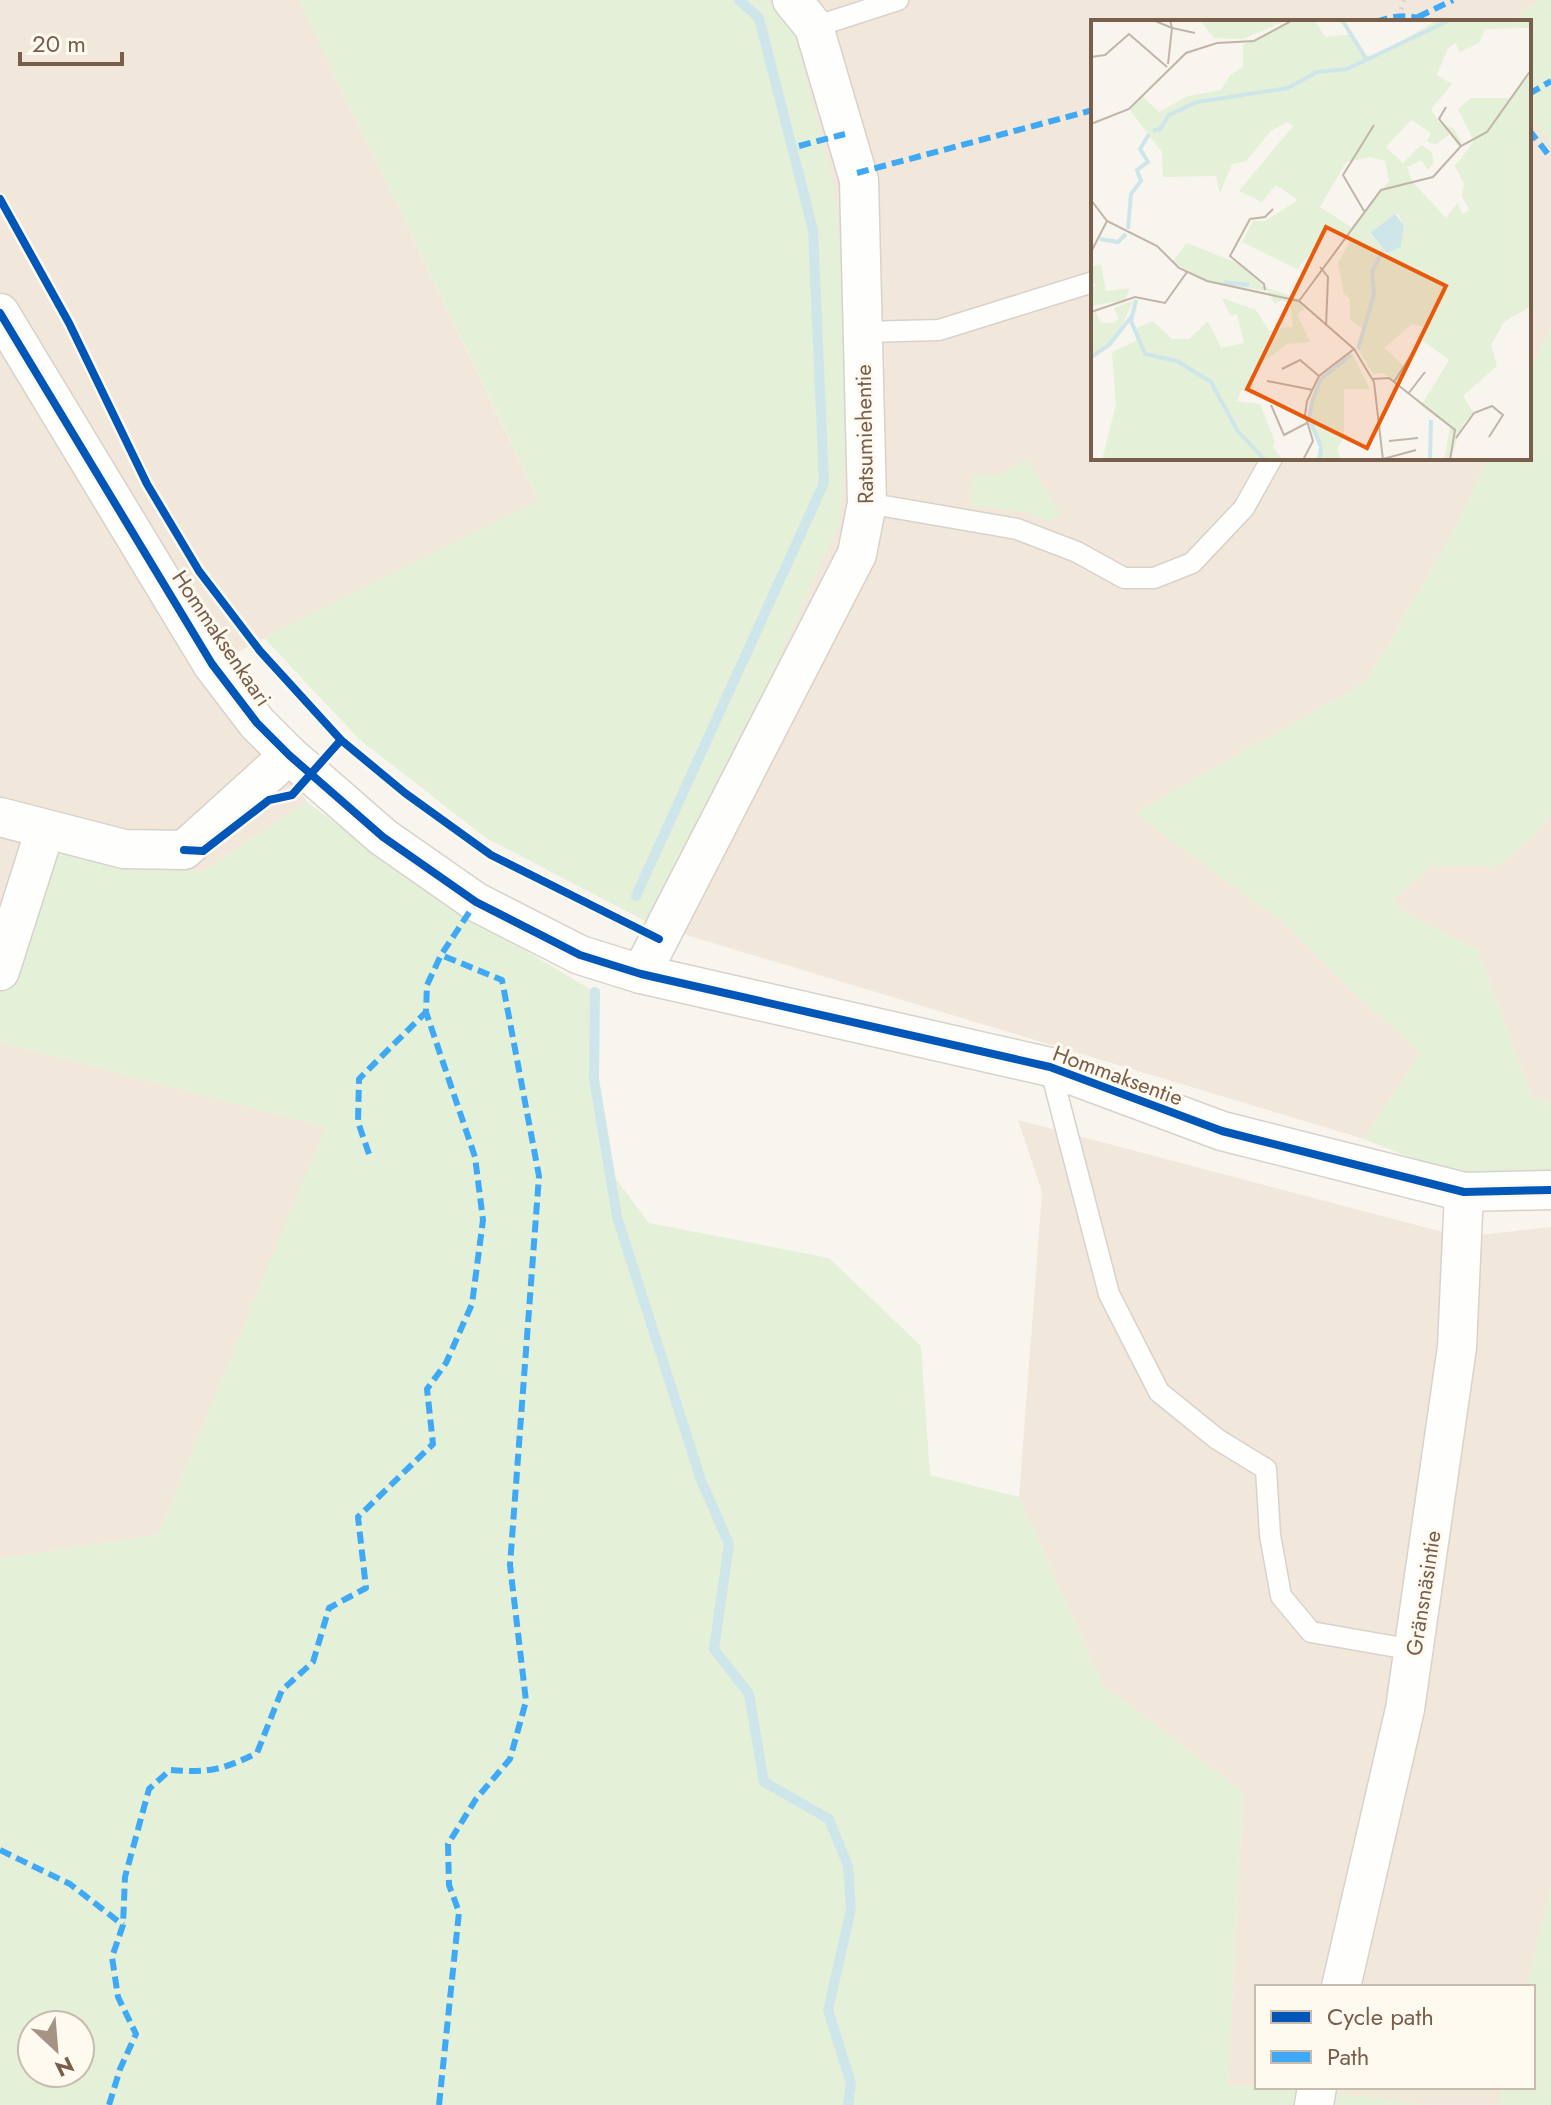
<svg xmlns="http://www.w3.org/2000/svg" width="1551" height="2105" font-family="Jost,sans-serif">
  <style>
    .residential { fill: #f1e8db }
    .green { fill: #e4f0d8; fill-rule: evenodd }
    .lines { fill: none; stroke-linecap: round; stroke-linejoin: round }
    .stream { stroke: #cee6ea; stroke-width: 10 }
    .service-casing { stroke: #d8d2cb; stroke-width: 23 }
    .minor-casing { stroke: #d8d2cb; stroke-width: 41 }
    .path { stroke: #dbd5cf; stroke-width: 5; stroke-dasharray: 2 6; stroke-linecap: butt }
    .service { stroke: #fefefc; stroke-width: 20 }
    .minor { stroke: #fefefc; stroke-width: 38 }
    .quiet { stroke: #3fa9f5; stroke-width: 6; stroke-dasharray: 12 6; stroke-linecap: butt }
    .cycleway-casing { stroke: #fffaf0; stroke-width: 13 }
    .cycleway { stroke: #0057b8; stroke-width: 8 }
    .labels { text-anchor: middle; stroke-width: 6; stroke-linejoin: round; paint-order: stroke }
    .street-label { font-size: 22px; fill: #795e4b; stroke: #fffaf0 }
    .inset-river { fill: none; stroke: #cee6ea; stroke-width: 4 }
    .inset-road { fill: none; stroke: #c1b4a8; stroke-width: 2 }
    .view { fill: #e8590c; fill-opacity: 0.15; stroke: #e8590c; stroke-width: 4 }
    .inset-edge { fill: none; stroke: #795e4b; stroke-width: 4 }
  </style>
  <rect width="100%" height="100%" fill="#f8f5ee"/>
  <g class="residential">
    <path d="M0 0H299L539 501 213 664 257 723 307 802 201 872 45 830 0 971Z"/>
    <path d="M767 0H1540L1511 22H1093V458H1488L1450 538 1366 682 1136 813 1284 923 1349 988 1421 1053 1364 1139 653 925 795 35Z"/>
    <path d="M1529 115 1551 143V327L1529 373Z"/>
    <path d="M1551 814V1103L1532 1097 1478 950 1404 912 1393 900 1432 866H1498L1535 835Z"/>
    <path d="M0 1042 326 1127 158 1535 0 1559Z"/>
    <path d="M1018 1120 1462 1237 1551 1227V1886L1527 1987H1257V2087L1228 2085 1243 1792 1103 1685 1019 1497 1042 1192Z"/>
    <path d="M1257 2087H1503L1499 2105H1429Z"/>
  </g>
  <g class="green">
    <path d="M299 0H767L795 35 835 189 852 362 840 520 757 709 653 925 486 838 359 739 264 638 539 500Z"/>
    <path d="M1540 0H1551V143L1529 115V22H1511Z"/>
    <path d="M1551 327V814L1535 835 1498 866H1432L1393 900 1404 912 1478 950 1532 1097 1551 1103V1178L1471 1182 1364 1139 1421 1053 1349 988 1284 923 1135 813 1366 682 1450 538 1488 458H1529V373Z"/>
    <path d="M1028 459 1060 514 1048 522 1025 512 969 505 972 475 999 476Z"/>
    <path d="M307 802 431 894 595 992 594 1079 610 1171 649 1223 829 1258 921 1346 930 1475 1019 1497 1103 1685 1243 1792 1228 2085 1316 2091 1429 2105H0V1559L158 1535 325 1127 0 1042V971L45 830 201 872ZM32 2025H80V2073H32Z"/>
    <path d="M1551 1886V2105H1499L1503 2087H1533V1987H1527Z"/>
  </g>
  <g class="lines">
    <g class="stream">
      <path d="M636 896 824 483 813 230 759 18 739 0"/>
      <path d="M595 992 594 1079 617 1217 701 1480 729 1544 714 1649 749 1694 764 1782 829 1819 848 1866 851 1909 828 2010 851 2083 848 2105"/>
    </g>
    <defs>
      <g id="service">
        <path d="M814 27 898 0"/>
        <path d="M863 332 939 330 1093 282"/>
        <path d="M867 503 1017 529 1077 552 1124 578H1154L1192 563 1244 508 1272 458"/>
        <path d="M1050 1067 1109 1294 1159 1392 1217 1439 1266 1469 1270 1535 1281 1596 1311 1632 1414 1650"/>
      </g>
      <g id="minor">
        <path d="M0 313 212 664 257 723 289 755 383 837 476 902 580 955 641 974 1050 1067 1222 1131 1464 1192 1551 1190"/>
        <path d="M0 817 124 849 184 850 289 755"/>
        <path d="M0 971 45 830"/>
        <path d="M641 974 857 554 867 503 859 180 814 27 792 0"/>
        <path d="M1341 1987 1405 1709 1457 1347 1464 1192"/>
        <path d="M1314 2105 1317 2087"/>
      </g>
    </defs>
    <use href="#service" class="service-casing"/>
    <use href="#minor" class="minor-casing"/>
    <path class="path" d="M1399 17 1404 0"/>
    <use href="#service" class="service"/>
    <use href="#minor" class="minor"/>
    <g class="quiet">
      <path d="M1418 17 1453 0"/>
      <path d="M1376 22C1393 15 1413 14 1430 22"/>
      <path d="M1529 94 1551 81"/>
      <path d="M1529 130 1551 158"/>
      <path d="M799 146 845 134"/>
      <path d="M857 173 1093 110"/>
      <path d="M369 1154 358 1122 359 1079 426 1012"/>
      <path d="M0 1850 70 1884 123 1925"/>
      <path d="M109 2105 120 2069 136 2034 118 1997 112 1957 123 1925 125 1877 149 1789 170 1770C209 1773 222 1770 257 1753L282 1690 313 1662 329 1608 366 1588 358 1517 433 1444 427 1389 446 1363 472 1304 483 1220 475 1157 426 1012 427 985 441 955 476 902"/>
      <path d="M439 2105 459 1912 449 1885 448 1844 476 1799 510 1759 526 1701 510 1565 539 1176 502 980 441 955"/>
    </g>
    <defs>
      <g id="cycleway">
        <path d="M0 199 69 323 147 484 199 571 260 651 341 740 405 793 491 855 659 939"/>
        <path d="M0 313 212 664 257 723 289 755 383 837 476 902 580 955 641 974 1050 1067 1222 1131 1464 1192 1551 1190"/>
        <path d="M184 850 203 851 269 800 292 795 341 740"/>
      </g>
    </defs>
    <use href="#cycleway" class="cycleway-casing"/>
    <use href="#cycleway" class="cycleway"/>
  </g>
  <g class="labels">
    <g class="street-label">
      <text transform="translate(864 434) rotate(-91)" y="8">Ratsumiehentie</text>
      <text transform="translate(222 638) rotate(56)" y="8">Hommaksenkaari</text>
      <text transform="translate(1118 1075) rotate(20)" y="8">Hommaksentie</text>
      <text transform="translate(1423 1593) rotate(-81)" y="8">Gränsnäsintie</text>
    </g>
  </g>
  <g transform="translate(1091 20)">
    <rect width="440" height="440" fill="#f8f5ee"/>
    <path d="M109 0H196L152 19 123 18ZM206 0H224L234 17 262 14 275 35 284 37 346 0H440V8L394 9 388 23 369 32 364 23 357 28 346 55 361 64 340 89 348 102 363 109 371 123 368 127 359 114 344 125 336 121 340 113 320 100 295 127 312 143 330 125 340 131 343 143 337 150 330 140 316 147 321 161 355 198 366 183 372 194 378 190 371 176 373 164 364 146 383 121 367 89 380 78H419L440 53V286L413 302 400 325 406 346 372 376 383 393 372 403 359 440H353L359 407 330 386 358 340 332 321 335 308 321 304 293 328 316 349 303 362 293 353 282 354 267 329 272 309 259 300V279L253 274 247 243 259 221 240 209 206 249 151 222 162 201H174L207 180 185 165 171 182 148 171 202 106 196 102 180 111 155 141 141 144 129 173 125 156 72 157 71 132 39 90 51 76 68 92 97 76 130 70 139 55 152 47V25ZM279 137 294 141 298 161 260 207 229 187 255 142ZM307 194 313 205 310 227 296 233 279 214ZM96 223 146 243 174 267 208 279 213 289 206 294 219 322 196 324 160 351 163 367 150 371 146 381 169 384 184 422 182 427 192 440H11L25 384 21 332 45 321 46 308 62 301 81 319H98L117 301 130 328 153 323 146 294 140 296 131 278 165 290 178 311 202 306 199 285 191 280 184 284 177 272H184L121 263 81 242ZM10 244 15 271 39 268 34 280 0 286V266H6L0 262V247ZM42 281 24 321 0 335V294L5 292 10 303H22L28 299 23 288ZM260 332 279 369H253V418L246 428 250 440H224L229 427 217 402 219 382 231 356Z" fill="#e4f0d8" fill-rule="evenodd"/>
    <path d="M304 194 313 205 310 227 296 233 279 213Z" fill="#cee6ea"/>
    <path class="inset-river" d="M251 0 276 40M62 111 69 109 78 95 106 82 197 68 226 52 256 49 359 0M37 209 40 174 50 161 46 150 57 142 49 129 58 114M9 219 27 222 35 214M133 262 158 265M45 280 40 301 54 334 86 341 120 362 146 410 174 440M267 329 283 274 281 252 292 230M0 337 18 325 41 296M229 440 230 427 218 398 222 379 230 359 260 335M339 440 340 400"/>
    <path class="inset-road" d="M62 0 81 8 77 44M79 0 81 8 104 13M0 37 14 35 38 14 76 47M355 87 348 99 370 126M0 104 38 89 95 33 126 23 163 21 202 0M0 180 16 201 66 226 88 248 116 261 208 281 263 329 283 362 292 440M273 191 252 155 283 105M0 232 16 201M229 247 237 257 235 306M174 270 173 264 139 236 159 199 174 197 182 189M208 281 290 170 342 157 370 126 396 112 440 50M0 292 44 277 74 283 96 252M191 349 209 340 228 356M282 359 298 358 364 410 359 440M176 361 222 370M303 362 326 326M317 374 334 352M180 385 193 415 216 403M365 418 383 393 401 386 412 395 398 417M298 421 327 418M292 439 325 430M212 440 222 421 214 395 216 381 228 356 263 329"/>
    <path class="view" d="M235 207 355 266 276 428 156 369Z"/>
    <rect width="440" height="440" class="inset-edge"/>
  </g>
  <rect x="1255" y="1985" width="280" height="104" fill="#fffaf0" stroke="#c9bcae" stroke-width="2"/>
  <rect x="1271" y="2011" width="40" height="12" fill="#0057b8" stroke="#c9bcae" stroke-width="2"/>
  <text x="1327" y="2025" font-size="24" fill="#795e4b">Cycle path</text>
  <rect x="1271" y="2051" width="40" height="12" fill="#3fa9f5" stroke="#c9bcae" stroke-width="2"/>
  <text x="1327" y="2065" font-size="24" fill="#795e4b">Path</text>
  <g transform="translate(56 2049) rotate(154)"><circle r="38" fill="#fffaf0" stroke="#c9bcae" stroke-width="2"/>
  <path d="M0-6L14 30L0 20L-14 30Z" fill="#a59384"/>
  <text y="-12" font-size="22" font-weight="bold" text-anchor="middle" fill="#795e4b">N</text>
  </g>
  <path d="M20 52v12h102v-12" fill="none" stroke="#795e4b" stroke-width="4"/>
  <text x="32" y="52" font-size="24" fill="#795e4b" stroke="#fffaf0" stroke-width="6" paint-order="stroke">20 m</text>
</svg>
